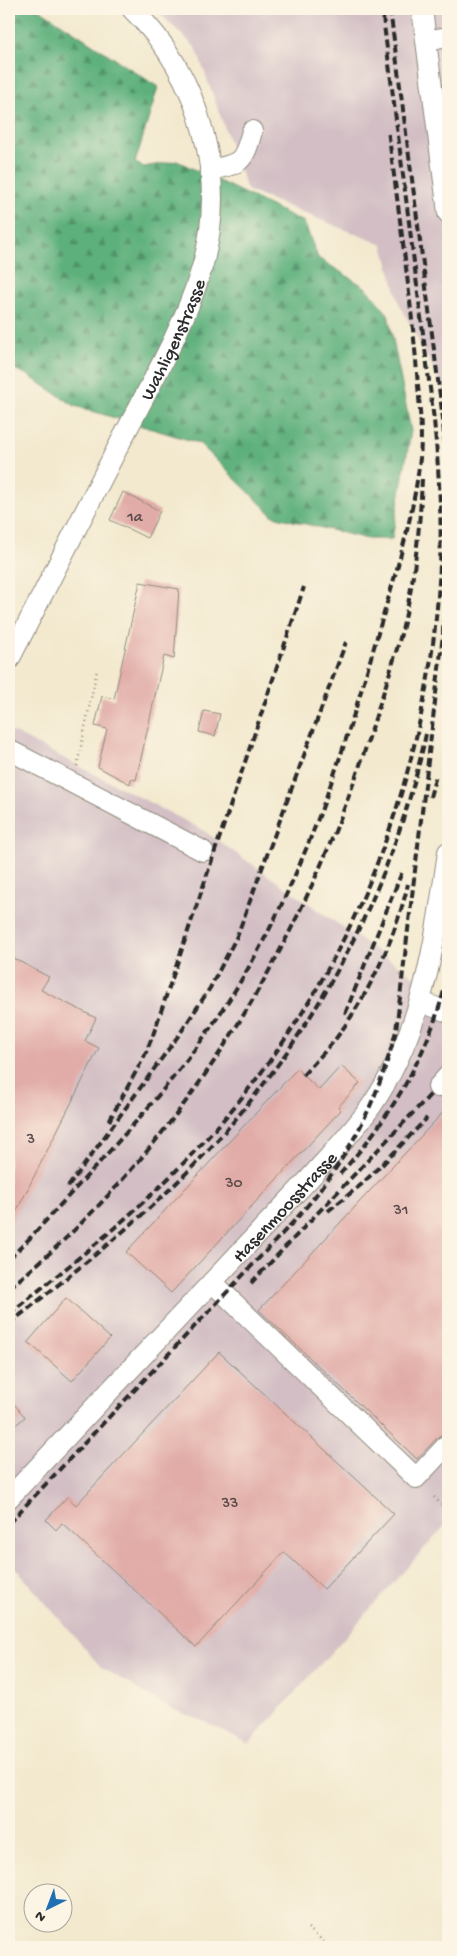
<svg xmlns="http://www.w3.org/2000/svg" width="457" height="1956" font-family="'Gochi Hand',sans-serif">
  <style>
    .industrial { fill: #d2bec4 }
    .forest { fill: url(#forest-firs); stroke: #446e54 }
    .building { fill: #e1aba7 }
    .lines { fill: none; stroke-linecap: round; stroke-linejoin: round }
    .minor-casing { stroke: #8f8a7d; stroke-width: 22 }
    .path { stroke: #8f8a7d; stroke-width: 2.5; stroke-dasharray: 1 4; stroke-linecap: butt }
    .minor { stroke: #fff; stroke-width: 20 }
    .rail { stroke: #2b2b2b; stroke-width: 4; stroke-dasharray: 8 4; stroke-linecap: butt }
    .labels { text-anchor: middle; stroke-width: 4; stroke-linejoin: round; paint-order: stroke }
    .number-label { font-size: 16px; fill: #584b4a }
    .street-label { font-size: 19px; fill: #2b2b2b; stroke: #fcf5e5 }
  </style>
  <defs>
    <pattern id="forest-firs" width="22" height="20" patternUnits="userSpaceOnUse" patternTransform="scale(1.25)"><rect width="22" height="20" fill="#5db07c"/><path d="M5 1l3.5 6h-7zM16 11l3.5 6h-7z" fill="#4d8f66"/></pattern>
  </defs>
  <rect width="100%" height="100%" fill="#fcf5e5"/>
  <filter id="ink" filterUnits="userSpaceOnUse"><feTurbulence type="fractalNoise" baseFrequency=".02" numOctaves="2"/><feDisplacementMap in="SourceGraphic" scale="10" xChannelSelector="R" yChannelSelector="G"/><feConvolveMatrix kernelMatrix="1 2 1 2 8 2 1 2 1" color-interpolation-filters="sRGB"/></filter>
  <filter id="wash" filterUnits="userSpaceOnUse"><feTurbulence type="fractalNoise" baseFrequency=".0096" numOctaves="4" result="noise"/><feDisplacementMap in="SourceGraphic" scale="20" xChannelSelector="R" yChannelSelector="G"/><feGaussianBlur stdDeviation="1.12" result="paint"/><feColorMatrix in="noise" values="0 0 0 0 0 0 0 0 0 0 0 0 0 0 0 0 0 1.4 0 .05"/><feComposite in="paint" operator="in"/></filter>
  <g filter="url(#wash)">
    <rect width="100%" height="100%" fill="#f3e9cf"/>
    <g class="industrial">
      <path d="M155 9H448V398L399 303 383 245 247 190 196 48Z"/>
      <path d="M9 730 201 829 448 1000V1522L249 1744 212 1725 172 1709 101 1667 9 1561Z"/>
    </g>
    <path class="forest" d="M9 9H39L158 87 135 163 144 167 177 161 304 222 318 258 365 287 388 314 411 431 392 539H368L273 516 199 443 75 406 26 374 9 367Z"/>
    <g id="blocks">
      <g class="building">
        <path d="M123 492 160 511 147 538 110 520Z"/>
        <path d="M140 582 179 589 174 659 164 656 136 780 131 779 130 784 98 767 107 729 95 726 102 696 114 699Z"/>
        <path d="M204 711 220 714 215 736 199 732Z"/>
        <path d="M9 956 49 977 41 990 96 1018 85 1041 99 1048 9 1226Z"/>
        <path d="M341 1066 360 1083 338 1107 341 1110 171 1293 126 1252 297 1069 319 1090Z"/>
        <path d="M448 1107V1432L439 1436 417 1459 259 1310Z"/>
        <path d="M66 1298 110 1338 72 1381 28 1342Z"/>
        <path d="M219 1352 394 1514 324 1589 284 1552 196 1647 62 1523 56 1530 46 1520 67 1497 76 1505Z"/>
        <path d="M9 1398 25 1417 9 1431Z"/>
      </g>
    </g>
  </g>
  <g filter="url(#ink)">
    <use href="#blocks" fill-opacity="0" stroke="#8f8a7d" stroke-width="1"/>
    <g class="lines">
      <defs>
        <g id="minor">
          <path d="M422 9 448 213"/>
          <path d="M426 41 448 37"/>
          <path d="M210 170C241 164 244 162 252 131"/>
          <path id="s1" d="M9 660C46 588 83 516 119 445 147 390 182 332 200 274 230 181 201 76 132 9"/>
          <path d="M9 750 203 851"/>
          <path d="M421 1002 448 1012"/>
          <path d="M438 1087 448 1076"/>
          <path d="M212 1282 416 1478 448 1444"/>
          <path id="s2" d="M9 1498 310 1178C331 1154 354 1131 372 1105 424 1028 435 942 448 852"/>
        </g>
      </defs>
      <use href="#minor" class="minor-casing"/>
      <g class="path">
        <path d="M77 766 97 670"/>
        <path d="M434 1497 448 1511"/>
        <path d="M308 1928 330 1947"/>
      </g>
      <use href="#minor" class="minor"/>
      <g class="rail">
        <path d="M390 9 443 419 448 504"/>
        <path d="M443 633 448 560"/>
        <path d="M430 797 436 775"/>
        <path d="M345 1014 402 872"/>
        <path d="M303 1075C314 1063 327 1050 337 1037 370 992 395 939 408 884"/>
        <path d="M109 1121 144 1057 153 1035 304 587"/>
        <path d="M382 1165 427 1118"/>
        <path d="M340 1174C392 1116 431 1051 448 974"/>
        <path d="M68 1187 181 1032 210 988 237 936 346 642"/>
        <path d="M328 1211 362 1184 386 1160"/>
        <path d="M9 1259 31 1237C95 1166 163 1098 217 1018 292 908 335 781 372 654 390 590 413 525 420 458 423 426 418 392 416 360 409 283 398 206 388 130"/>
        <path d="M251 1283 431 1094"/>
        <path d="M9 1288C186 1145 307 938 374 722 386 684 399 647 407 609 416 566 420 523 422 479"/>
        <path d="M9 1314C73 1263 138 1212 194 1152 342 997 425 795 439 582 443 528 439 474 434 420L382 9"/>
        <path d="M9 1324C63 1281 118 1238 168 1191 296 1069 389 907 426 734"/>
        <path d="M9 1523 296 1219C348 1160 376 1106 396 1031L444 626"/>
      </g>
    </g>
  </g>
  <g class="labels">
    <g class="number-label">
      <text x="135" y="521">1a</text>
      <text x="31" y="1143">3</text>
      <text x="234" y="1187">30</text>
      <text x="401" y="1214">31</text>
      <text x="230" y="1507">33</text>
    </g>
    <g class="street-label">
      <text dy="7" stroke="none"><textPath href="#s1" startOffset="360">Wahligenstrasse</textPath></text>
      <text dy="7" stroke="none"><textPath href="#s2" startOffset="401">Hasenmoosstrasse</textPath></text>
    </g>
  </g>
  <rect width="457" height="1956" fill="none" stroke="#fcf5e5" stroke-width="30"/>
  <g transform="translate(48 1908) rotate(222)"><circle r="24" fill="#fcf5e5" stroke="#a8a49b"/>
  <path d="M0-4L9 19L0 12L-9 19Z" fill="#1f6fb2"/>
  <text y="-8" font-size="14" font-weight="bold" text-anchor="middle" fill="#2b2b2b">N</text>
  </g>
</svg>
